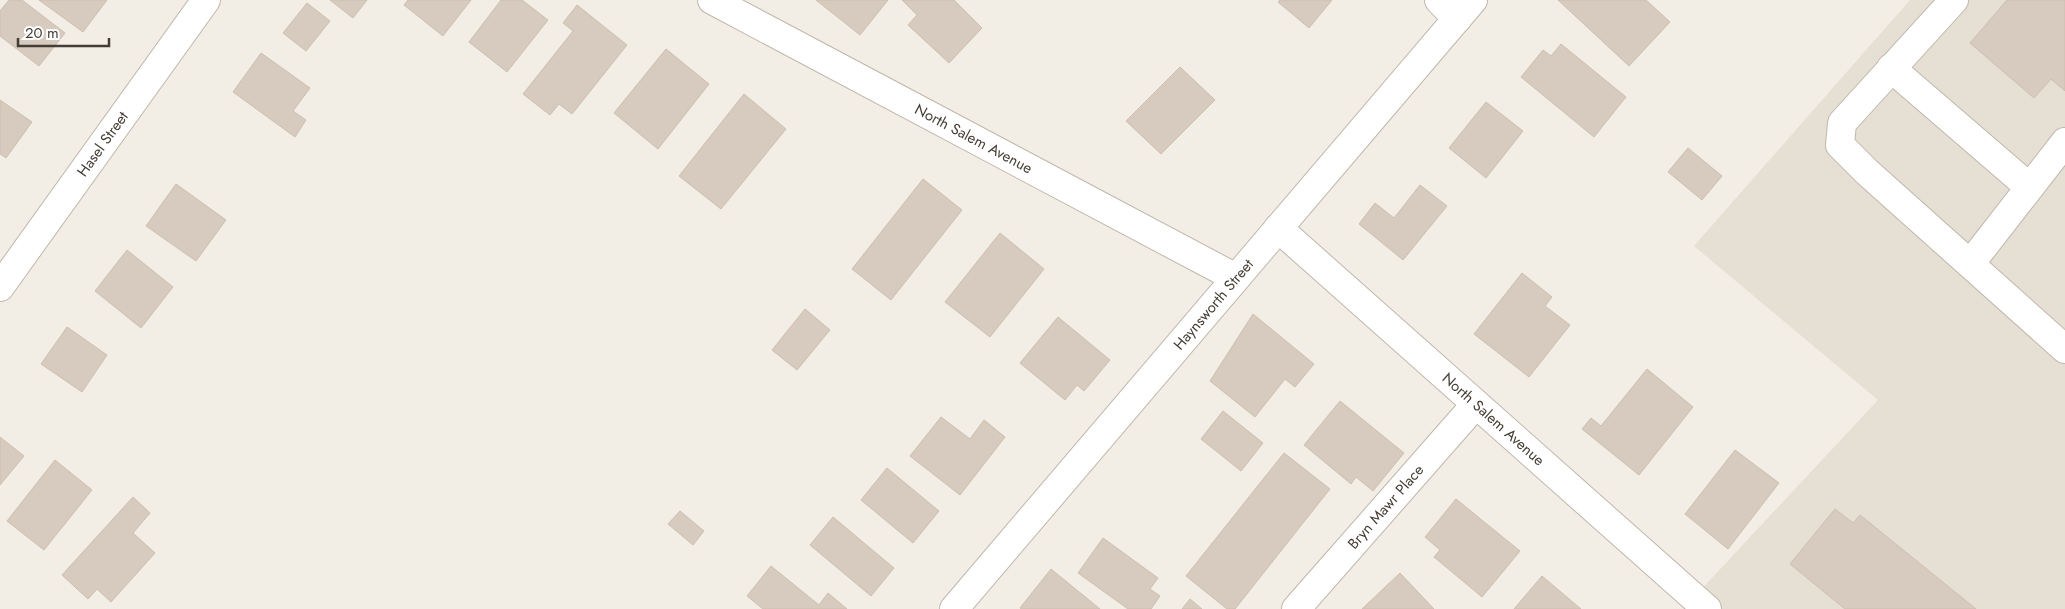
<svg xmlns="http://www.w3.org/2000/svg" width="2065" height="609" font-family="Jost,sans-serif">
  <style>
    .residential { fill: #e6dfd3 }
    .building { fill: #d6cbbe; stroke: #cebfae }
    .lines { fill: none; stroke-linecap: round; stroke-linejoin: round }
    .minor-casing { stroke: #c0b7ab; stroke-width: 30 }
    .minor { stroke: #fff; stroke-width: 28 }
    .labels { text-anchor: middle; stroke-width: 4; stroke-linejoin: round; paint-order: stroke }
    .street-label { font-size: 15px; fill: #443d35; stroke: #fff }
  </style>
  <rect width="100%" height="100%" fill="#f2ede5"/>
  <path class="residential" d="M1910 0H2065V609H1683L1878 400 1694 246Z"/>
  <g class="building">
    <path d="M9 0H22L65 33 39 66 0 36V11Z"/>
    <path d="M39 0H107L83 32Z"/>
    <path d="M330 0H367L353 18Z"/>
    <path d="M408 0H471L443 36 404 5Z"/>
    <path d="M501 0H522L548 20 507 72 469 42Z"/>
    <path d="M816 0H888L860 35Z"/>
    <path d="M902 0H954L982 28 949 63 908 25 917 15Z"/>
    <path d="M1280 0H1332L1309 28 1278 2Z"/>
    <path d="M1558 0H1646L1670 22 1629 66Z"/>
    <path d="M2007 0H2065V91L2051 79 2034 98 1970 43Z"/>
    <path d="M307 3 330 21 306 51 283 33Z"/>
    <path d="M577 5 627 45 572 114 559 104 550 115 523 94 573 31 563 23Z"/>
    <path d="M1561 44 1626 97 1594 137 1521 77 1543 50 1551 56Z"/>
    <path d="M666 49 709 84 658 149 614 113Z"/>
    <path d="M261 53 310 88 293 111 306 120 295 137 233 92Z"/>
    <path d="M1180 67 1215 100 1161 154 1126 121Z"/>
    <path d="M744 94 786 129 721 209 679 176Z"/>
    <path d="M0 100 32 122 6 158 0 154Z"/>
    <path d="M1486 102 1523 131 1486 178 1449 148Z"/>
    <path d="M1688 148 1722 176 1702 200 1668 172Z"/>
    <path d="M923 179 962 210 891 300 852 269Z"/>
    <path d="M176 184 226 220 196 261 146 226Z"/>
    <path d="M1420 185 1447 206 1403 260 1359 224 1375 203 1394 218Z"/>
    <path d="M1000 233 1044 269 990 337 945 302Z"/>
    <path d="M127 250 173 287 141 328 95 291Z"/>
    <path d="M1522 273 1552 297 1545 306 1570 325 1529 377 1474 334Z"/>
    <path d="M805 309 830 330 797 370 772 350Z"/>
    <path d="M1253 314 1314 364 1295 387 1285 379 1255 417 1210 381Z"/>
    <path d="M1058 317 1110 360 1084 391 1077 385 1065 400 1020 363Z"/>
    <path d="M67 327 107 355 82 392 41 364Z"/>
    <path d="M1647 369 1693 407 1639 475 1582 429 1591 418 1601 426Z"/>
    <path d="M1340 401 1404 453 1373 491 1356 477 1351 484 1304 445Z"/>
    <path d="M1223 411 1263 443 1241 471 1201 439Z"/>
    <path d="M941 417 970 439 984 420 1005 437 960 495 910 456Z"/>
    <path d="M0 437 24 456 0 485Z"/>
    <path d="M1735 450 1779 483 1728 549 1685 514Z"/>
    <path d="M1284 453 1330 489 1235 609H1227L1186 576Z"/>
    <path d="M55 460 92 490 44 550 7 521Z"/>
    <path d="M887 468 939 511 913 543 861 500Z"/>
    <path d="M133 497 150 513 133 533 155 553 111 602 97 589 88 599 62 575Z"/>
    <path d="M1456 499 1520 551 1482 597 1434 557 1440 550 1425 537Z"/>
    <path d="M1835 509 1853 523 1860 515 1976 609H1845L1790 564Z"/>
    <path d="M680 511 704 531 693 545 668 524Z"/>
    <path d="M833 517 894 568 871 596 810 545Z"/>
    <path d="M1103 538 1158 578 1150 589 1160 596 1151 609H1128L1078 573Z"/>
    <path d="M771 566 819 605 828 593 847 609H763L747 596Z"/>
    <path d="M1051 569 1100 609H1022L1020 608Z"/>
    <path d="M1400 573 1434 609H1362Z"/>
    <path d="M1542 576 1581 609H1514Z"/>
    <path d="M1190 599 1202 609H1182Z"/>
  </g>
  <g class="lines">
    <defs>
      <g id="minor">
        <path id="s1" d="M712 0 1236 278"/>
        <path d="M1439 0 1457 19"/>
        <path d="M1954 0 1842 123 1840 145 1867 172 2065 349"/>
        <path d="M1891 68 2029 187"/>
        <path id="s2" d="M1278 228 1707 609"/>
        <path d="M1970 264 2065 142"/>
        <path id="s3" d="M0 287 206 0"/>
        <path id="s4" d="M954 609 1473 0"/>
        <path id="s5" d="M1296 609 1476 404"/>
      </g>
    </defs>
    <use href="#minor" class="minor-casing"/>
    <use href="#minor" class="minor"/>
  </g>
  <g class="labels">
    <g class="street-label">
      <text dy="5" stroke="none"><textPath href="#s1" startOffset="296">North Salem Avenue</textPath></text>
      <text dy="5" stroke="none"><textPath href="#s3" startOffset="176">Hasel Street</textPath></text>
      <text dy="5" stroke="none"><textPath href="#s4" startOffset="400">Haynsworth Street</textPath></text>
      <text dy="5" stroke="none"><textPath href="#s2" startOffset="288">North Salem Avenue</textPath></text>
      <text dy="5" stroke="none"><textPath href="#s5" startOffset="136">Bryn Mawr Place</textPath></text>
    </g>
  </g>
  <path d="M18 38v8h91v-8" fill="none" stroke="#443d35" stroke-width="2.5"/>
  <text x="25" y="38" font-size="15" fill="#443d35" stroke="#ffffff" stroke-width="4" paint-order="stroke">20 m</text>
</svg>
